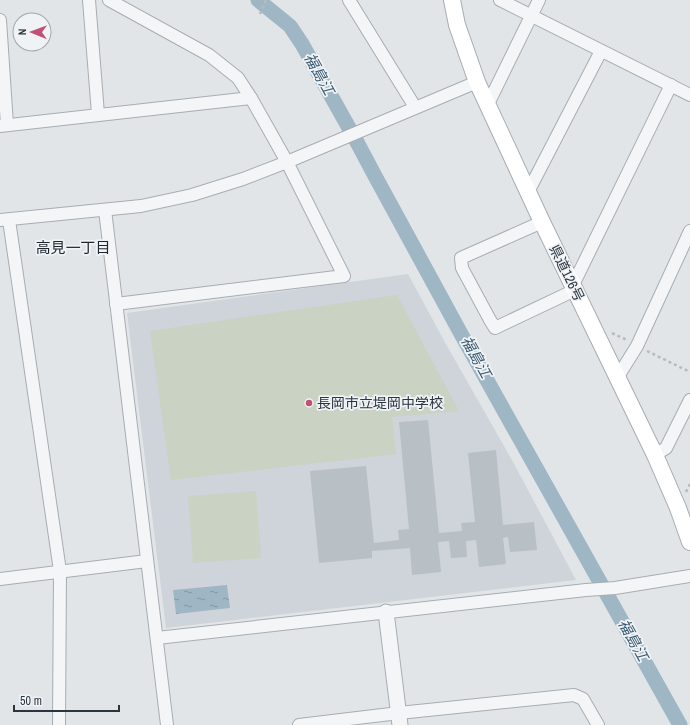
<svg xmlns="http://www.w3.org/2000/svg" width="690" height="725" font-family="'Archivo Narrow','Noto Sans JP',sans-serif">
  <style>
    .built { fill: #cfd4da }
    .grass { fill: #c9d2c3 }
    .water { fill: url(#water-ripples) }
    .lines { fill: none; stroke-linecap: round; stroke-linejoin: round }
    .canal { stroke: #9fb7c5; stroke-width: 15 }
    .building { fill: #b8bfc5 }
    .minor-casing { stroke: #a7adb2; stroke-width: 14 }
    .tertiary-casing { stroke: #a7adb2; stroke-width: 17 }
    .secondary-casing { stroke: #a7adb2; stroke-width: 18 }
    .path { stroke: #b7bbc0; stroke-width: 2.5; stroke-dasharray: 3 3; stroke-linecap: butt }
    .minor { stroke: #f3f5f7; stroke-width: 12 }
    .tertiary { stroke: #f3f5f7; stroke-width: 15 }
    .secondary { stroke: #fff; stroke-width: 16 }
    .poi-dot { fill: #c35073; stroke: #f0f3f6; stroke-width: 1.5 }
    .labels { text-anchor: middle; stroke-width: 3.5; stroke-linejoin: round; paint-order: stroke }
    .street-label { font-size: 14px; fill: #2b353f; stroke: #f0f3f6 }
    .poi-label { font-size: 14px; fill: #2b353f; stroke: #f0f3f6; text-anchor: start }
    .water-label { font-size: 15px; font-style: italic; fill: #38596f; stroke: #f0f3f6 }
    .neighbourhood-label { font-size: 15px; fill: #1d262f; stroke: #f0f3f6 }
  </style>
  <defs>
    <pattern id="water-ripples" width="26" height="14" patternUnits="userSpaceOnUse"><rect width="26" height="14" fill="#9fb7c5"/><path d="M2 4q2-2 4 0t4 0M15 11q2-2 4 0t4 0" fill="none" stroke="#8296a1"/></pattern>
  </defs>
  <rect width="100%" height="100%" fill="#e1e5e8"/>
  <path class="built" d="M408 274 447 346 512 460 576 580 166 628 127 313Z"/>
  <g class="grass">
    <path d="M397 295 459 411 392 417 396 454 171 480 150 331Z"/>
    <path d="M256 491 261 558 193 563 188 496Z"/>
  </g>
  <path class="water" d="M227 585 230 608 176 614 173 590Z"/>
  <g class="lines">
    <path class="canal" d="M258 0 290 26 302 44 358 144 375 176 460 332 680 725"/>
  </g>
  <path class="building" d="M428 420 439 533 462 531 461 523 475 522 468 453 496 450 503 525 534 522 537 550 510 552 508 537 503 538 506 564 479 567 476 540 466 541 467 557 451 558 449 541 438 542 441 572 412 575 410 548 372 551V558L319 563 310 471 366 466 374 543 399 540 398 530 409 529 399 422Z"/>
  <g class="lines">
    <defs>
      <g id="minor">
        <path d="M89 0 98 114"/>
        <path d="M109 0 209 55 238 78 251 98 287 162 344 276 116 304"/>
        <path d="M349 0 415 107"/>
        <path d="M500 0 690 95"/>
        <path d="M0 20 7 125"/>
        <path d="M488 104 539 0"/>
        <path d="M0 126 251 98"/>
        <path d="M528 192 601 51"/>
        <path d="M105 210 167 725"/>
        <path d="M0 220 141 206 192 195 243 179 287 162 477 82"/>
        <path d="M9 220 60 571 59 725"/>
        <path d="M542 222 461 258 462 268 490 320 495 328 575 290"/>
        <path d="M573 285 671 85"/>
        <path d="M617 378 637 346 690 231"/>
        <path d="M655 455 666 448 690 400"/>
        <path d="M0 579 147 561"/>
        <path d="M157 638 586 590 615 588 690 576"/>
        <path d="M299 725 399 713 574 695 583 699 598 725"/>
      </g>
      <path id="tertiary" d="M386 612 400 725"/>
      <path id="secondary" d="M452 0 457 25 477 82 542 222 655 455 678 508 690 542"/>
    </defs>
    <use href="#minor" class="minor-casing"/>
    <use href="#tertiary" class="tertiary-casing"/>
    <use href="#secondary" class="secondary-casing"/>
    <g class="path">
      <path d="M260 14 266 0"/>
      <path d="M612 333 627 340"/>
      <path d="M647 351 690 372"/>
      <path d="M686 492 690 484"/>
    </g>
    <use href="#minor" class="minor"/>
    <use href="#tertiary" class="tertiary"/>
    <use href="#secondary" class="secondary"/>
  </g>
  <circle class="poi-dot" cx="309" cy="403" r="4"/>
  <g class="labels">
    <g class="street-label">
      <text transform="translate(567 273) rotate(64)" y="5">県道126号</text>
    </g>
    <g class="poi-label">
      <text x="317" y="408">長岡市立堤岡中学校</text>
    </g>
    <g class="water-label">
      <text transform="translate(319 74) rotate(61)" y="5">福島江</text>
      <text transform="translate(476 357) rotate(61)" y="5">福島江</text>
      <text transform="translate(633 640) rotate(61)" y="5">福島江</text>
    </g>
    <g class="neighbourhood-label">
      <text x="73" y="253">高見一丁目</text>
    </g>
  </g>
  <g transform="translate(32 32) rotate(271)"><circle r="19" fill="#f0f3f6" stroke="#a1a7ad"/>
  <path d="M0-3L7 15L0 10L-7 15Z" fill="#c35073"/>
  <text y="-6" font-size="11" font-weight="bold" text-anchor="middle" fill="#2b353f">N</text>
  </g>
  <path d="M14 705v6h105v-6" fill="none" stroke="#2b353f" stroke-width="2"/>
  <text x="20" y="705" font-size="12" fill="#2b353f" stroke="#f0f3f6" stroke-width="3" paint-order="stroke">50 m</text>
</svg>
